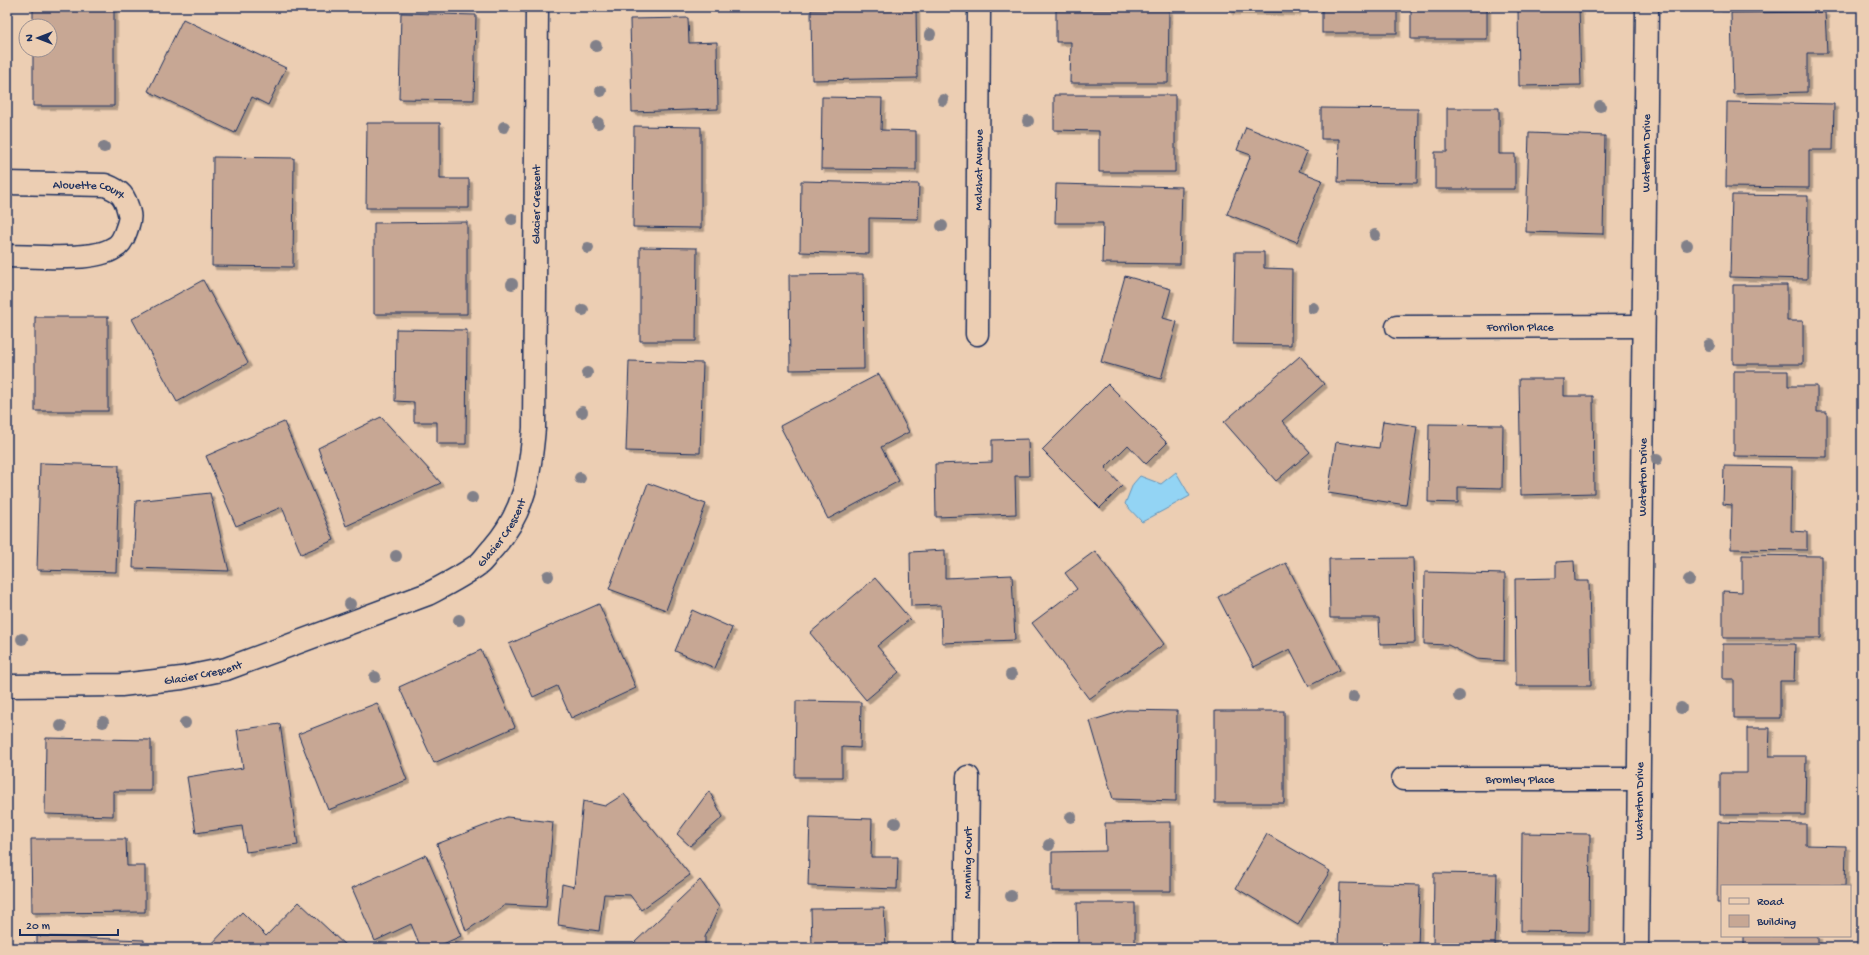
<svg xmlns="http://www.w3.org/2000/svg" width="1869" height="955" font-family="'Gochi Hand',sans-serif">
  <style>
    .water { fill: #93d4f4; stroke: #6392b8 }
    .building { fill: #c7a794; stroke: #1b2f5e; filter: url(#shadow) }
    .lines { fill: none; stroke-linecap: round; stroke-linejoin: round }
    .minor-casing { stroke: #1b2f5e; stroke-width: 25 }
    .minor { stroke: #ecceb3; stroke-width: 22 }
    .tree { fill: #818089 }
    .labels { text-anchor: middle; stroke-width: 4; stroke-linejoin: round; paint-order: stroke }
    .street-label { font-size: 12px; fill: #1b2f5e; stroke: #ecceb3 }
  </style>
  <defs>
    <filter id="shadow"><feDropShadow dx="3.5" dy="3.5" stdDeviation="0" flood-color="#0004"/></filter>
  </defs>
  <rect width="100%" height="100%" fill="#ecceb3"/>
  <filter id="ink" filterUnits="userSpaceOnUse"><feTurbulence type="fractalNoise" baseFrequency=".025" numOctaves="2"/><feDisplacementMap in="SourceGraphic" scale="8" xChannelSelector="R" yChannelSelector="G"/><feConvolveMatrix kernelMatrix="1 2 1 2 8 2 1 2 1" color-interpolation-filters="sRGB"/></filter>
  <g filter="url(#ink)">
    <path class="water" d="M1176 472 1190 496 1142 522 1125 504 1133 484 1140 476 1161 484Z"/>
    <g class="building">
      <path d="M33 7H114V106H33V50H50V26H33Z"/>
      <path d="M1229 7H1297V12L1229 11Z"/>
      <rect x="1322" y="7" width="75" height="26"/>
      <rect x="1411" y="7" width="76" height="32"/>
      <path d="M1518 7H1579L1581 85 1519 86Z"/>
      <path d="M1718 7H1805V9L1718 8Z"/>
      <path d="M916 8 917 78 812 80 811 10Z"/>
      <path d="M1056 10H1169L1168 83H1070L1071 42H1056Z"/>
      <path d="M1825 12 1827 53H1807V92L1733 94 1731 13Z"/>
      <path d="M401 13 476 15 474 100 399 99Z"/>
      <path d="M688 18 689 43 717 42 718 109 632 112 630 19Z"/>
      <path d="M183 19 286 68 268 105 252 97 235 133 148 91Z"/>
      <path d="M1054 95H1175V172H1099V131L1054 130Z"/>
      <path d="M822 97 882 98 881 130 916 131V170L821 169Z"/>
      <path d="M1727 102 1834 104 1833 150H1809V188L1726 187Z"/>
      <path d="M1321 108 1418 109 1417 183 1338 182 1339 139H1321Z"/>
      <path d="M1447 108H1499V154H1515V189H1435V152H1447Z"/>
      <path d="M367 123H440V179H469V208H366Z"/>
      <path d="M634 126 701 127V228L633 227Z"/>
      <path d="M1246 127 1307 152 1299 171 1322 180 1297 242 1227 214 1251 155 1237 150Z"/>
      <path d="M1529 133 1605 136 1603 234 1526 232Z"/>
      <path d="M213 157 294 158 293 267 212 266Z"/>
      <path d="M801 181 919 184 918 219 869 218V254L800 252Z"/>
      <path d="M1056 184 1182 187 1180 264 1102 263 1103 223H1055Z"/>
      <path d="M1732 195 1808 196 1807 279 1730 277Z"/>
      <path d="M467 222V314H374V223Z"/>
      <path d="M640 247 697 248 696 341H640Z"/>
      <path d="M1235 252H1264V268L1292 269 1291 345 1233 344Z"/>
      <path d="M863 274 864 369 790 370 789 275Z"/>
      <path d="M1125 276 1171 289 1163 318 1177 322 1161 379 1101 362Z"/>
      <path d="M203 280 248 363 177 402 132 319Z"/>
      <path d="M1733 285H1787V321H1803V364H1733Z"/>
      <rect x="35" y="317" width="73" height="94"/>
      <path d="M396 329 467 330 466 444H437V422H414V402L395 401Z"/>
      <path d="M1300 356 1324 384 1282 421 1310 452 1276 481 1224 422Z"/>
      <path d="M629 361 703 363 700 453 626 451Z"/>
      <path d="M1734 371H1788V386H1817V412H1827V457L1734 456Z"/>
      <path d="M879 374 909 432 881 447 899 481 828 519 780 426Z"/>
      <path d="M1519 379H1564V396H1593L1594 493 1521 495Z"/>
      <path d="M1108 384 1167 443 1146 464 1128 445 1105 468 1122 486 1100 508 1042 450Z"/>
      <path d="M381 417 441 483 346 526 318 448Z"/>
      <path d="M1383 421 1417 426 1406 505 1328 493 1336 442 1379 448Z"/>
      <path d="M284 422 334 540 301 554 282 507 236 526 206 456Z"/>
      <path d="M1429 424 1503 425 1502 488 1458 487V503L1428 502Z"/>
      <path d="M1028 439 1029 476H1015L1016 514 936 517 935 464 992 462V440Z"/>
      <path d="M40 463 119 465 116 572 37 570Z"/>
      <path d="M1724 466 1792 467 1791 531 1807 532V550L1731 549 1732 505 1723 504Z"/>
      <path d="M648 483 706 504 666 610 609 589Z"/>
      <path d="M210 493 229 571 133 568 136 501Z"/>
      <path d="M945 550V578L1012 575 1015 640 942 643 941 605 911 606 910 552Z"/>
      <path d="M1095 551 1164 644 1089 699 1032 623 1077 589 1065 573Z"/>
      <path d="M1742 555 1821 556V638H1723V591L1742 592Z"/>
      <path d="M1413 558 1415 643 1380 644 1379 618H1330L1329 559Z"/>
      <path d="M1574 561 1575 581H1589L1591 686H1516L1515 579 1556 578V562Z"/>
      <path d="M1286 563 1340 670 1309 686 1290 649 1254 667 1218 597Z"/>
      <path d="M1425 572 1505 574 1504 661 1476 659 1448 645 1424 644Z"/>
      <path d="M875 578 910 619 877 646 899 672 866 700 810 633Z"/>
      <path d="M599 604 636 688 571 718 557 686 533 697 509 644Z"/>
      <path d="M692 610 732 628 715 668 675 651Z"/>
      <path d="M1723 644H1795L1794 681H1780V718H1734V679H1723Z"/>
      <path d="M481 650 515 727 434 763 399 687Z"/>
      <path d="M796 701 861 702 860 748 842 747V777H795Z"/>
      <path d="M377 703 407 780 328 810 298 734Z"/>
      <path d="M1126 710 1177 711 1176 801 1113 799 1090 721Z"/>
      <rect x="1215" y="711" width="69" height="92"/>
      <path d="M280 724 298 845 246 852 242 826 196 833 187 777 243 768 237 730Z"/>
      <path d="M1747 728H1770L1769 756H1806L1805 815H1720V773H1747Z"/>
      <path d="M46 738 151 740V791H113V816L45 814Z"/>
      <path d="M709 791 723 817 690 846 677 834Z"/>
      <path d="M624 794 690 875 641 910 630 895 604 894 599 931 558 925 562 884 574 887 583 801 605 806Z"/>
      <path d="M507 817 553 822 546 907 505 905 466 931 437 844Z"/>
      <path d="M810 817 872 819 871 857H898L897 889 808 886Z"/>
      <path d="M1171 822V891H1052V852L1106 851 1105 823Z"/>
      <path d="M1718 822 1806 824V845L1846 846 1845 886H1722V903H1717Z"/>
      <path d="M1522 833 1590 834 1589 932 1521 931Z"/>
      <path d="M1267 834 1330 871 1298 925 1236 888Z"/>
      <path d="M31 839H126L127 866H145V912L32 913Z"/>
      <path d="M426 855 461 936 434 948H421L411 924 375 941 352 888Z"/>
      <path d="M1434 873 1497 874 1495 948H1433Z"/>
      <path d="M700 880 719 907 705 937V948H634V943Z"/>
      <path d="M1340 883 1420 885 1418 948H1338Z"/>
      <path d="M299 902 348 948H208L242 912 266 936Z"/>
      <path d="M1077 903H1135V948H1052V943H1078Z"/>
      <path d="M884 908 886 948H812L811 909Z"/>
      <path d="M37 936 144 940V948H37Z"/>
      <rect x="1744" y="936" width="74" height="12"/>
    </g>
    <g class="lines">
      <defs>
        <g id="minor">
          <path id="s1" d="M7 183 105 185C121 191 125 196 129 213 131 220 128 224 126 231 124 237 120 245 114 248 93 262 33 256 7 256"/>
          <path id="s2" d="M1397 327 1643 326"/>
          <path id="s3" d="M977 334 979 7"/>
          <path id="s4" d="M7 686 121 685 182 678 226 669 428 594C445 585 463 576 479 564 484 560 488 553 493 548 525 512 530 474 534 428L537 7"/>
          <path id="s5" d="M1403 779H1638"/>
          <path id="s6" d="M966 948 968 777"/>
          <path id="s7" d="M1637 948 1647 7"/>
        </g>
      </defs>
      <use href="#minor" class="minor-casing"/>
      <use href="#minor" class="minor"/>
    </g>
    <g class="tree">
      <circle cx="930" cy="34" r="6"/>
      <circle cx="596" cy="46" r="6"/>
      <circle cx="601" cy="91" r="6"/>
      <circle cx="943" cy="100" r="6"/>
      <circle cx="1600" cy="106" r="6"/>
      <circle cx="1028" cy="121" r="6"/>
      <circle cx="598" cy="123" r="6"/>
      <circle cx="504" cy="127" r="6"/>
      <circle cx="104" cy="147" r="6"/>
      <circle cx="512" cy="219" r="6"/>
      <circle cx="942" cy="226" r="6"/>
      <circle cx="1375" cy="235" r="6"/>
      <circle cx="1687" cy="245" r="6"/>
      <circle cx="588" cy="248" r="6"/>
      <circle cx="512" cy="284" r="6"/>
      <circle cx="1313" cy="308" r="6"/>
      <circle cx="583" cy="310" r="6"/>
      <circle cx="1709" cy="345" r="6"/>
      <circle cx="587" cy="373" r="6"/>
      <circle cx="582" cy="412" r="6"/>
      <circle cx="1657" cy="459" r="6"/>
      <circle cx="580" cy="478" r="6"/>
      <circle cx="472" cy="498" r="6"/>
      <circle cx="396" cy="556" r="6"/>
      <circle cx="548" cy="576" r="6"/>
      <circle cx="1689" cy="580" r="6"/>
      <circle cx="350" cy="604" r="6"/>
      <circle cx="459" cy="620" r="6"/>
      <circle cx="22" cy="639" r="6"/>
      <circle cx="1011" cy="675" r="6"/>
      <circle cx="375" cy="677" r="6"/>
      <circle cx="1459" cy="696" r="6"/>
      <circle cx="1353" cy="697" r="6"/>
      <circle cx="1681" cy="708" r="6"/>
      <circle cx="103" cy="722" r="6"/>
      <circle cx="185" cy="723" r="6"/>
      <circle cx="61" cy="726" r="6"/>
      <circle cx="1071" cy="817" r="6"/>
      <circle cx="895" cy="823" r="6"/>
      <circle cx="1049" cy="845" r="6"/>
      <circle cx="1011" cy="896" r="6"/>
    </g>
  </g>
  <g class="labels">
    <g class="street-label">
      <text dy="4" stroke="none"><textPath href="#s7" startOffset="795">Waterton Drive</textPath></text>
      <text dy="4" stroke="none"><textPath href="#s3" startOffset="164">Malahat Avenue</textPath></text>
      <text dy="4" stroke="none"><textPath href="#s1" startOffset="83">Alouette Court</textPath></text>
      <text dy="4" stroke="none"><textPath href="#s4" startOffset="869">Glacier Crescent</textPath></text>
      <text dy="4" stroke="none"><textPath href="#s2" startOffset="123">Forrilon Place</textPath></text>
      <text dy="4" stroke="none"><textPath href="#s7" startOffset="471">Waterton Drive</textPath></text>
      <text dy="4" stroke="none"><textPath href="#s4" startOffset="534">Glacier Crescent</textPath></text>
      <text dy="4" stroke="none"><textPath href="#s4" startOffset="197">Glacier Crescent</textPath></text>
      <text dy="4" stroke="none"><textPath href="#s5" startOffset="117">Bromley Place</textPath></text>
      <text dy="4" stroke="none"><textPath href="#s7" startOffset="147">Waterton Drive</textPath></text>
      <text dy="4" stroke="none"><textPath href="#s6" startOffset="85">Manning Court</textPath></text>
    </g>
  </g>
  <rect width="1869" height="955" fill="none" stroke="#ecceb3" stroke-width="24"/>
  <rect x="12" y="12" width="1845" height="931" fill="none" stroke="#1b2f5e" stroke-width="1.5" filter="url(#ink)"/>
  <rect x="1721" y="885" width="130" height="52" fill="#ecceb3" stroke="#988e91"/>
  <rect x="1729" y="898" width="20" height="6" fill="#ecceb3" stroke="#988e91"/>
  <text x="1757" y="905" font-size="12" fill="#1b2f5e">Road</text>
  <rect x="1729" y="915" width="20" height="12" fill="#c7a794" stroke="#988e91"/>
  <text x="1757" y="925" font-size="12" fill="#1b2f5e">Building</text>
  <g transform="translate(38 38) rotate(270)"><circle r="19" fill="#ecceb3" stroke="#988e91"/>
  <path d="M0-3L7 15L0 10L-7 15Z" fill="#1b2f5e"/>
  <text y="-6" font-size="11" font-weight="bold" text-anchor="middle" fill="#1b2f5e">N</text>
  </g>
  <path d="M20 929v6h98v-6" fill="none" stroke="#1b2f5e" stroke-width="2"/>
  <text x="26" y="929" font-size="12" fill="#1b2f5e" stroke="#ecceb3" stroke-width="3" paint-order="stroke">20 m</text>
</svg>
